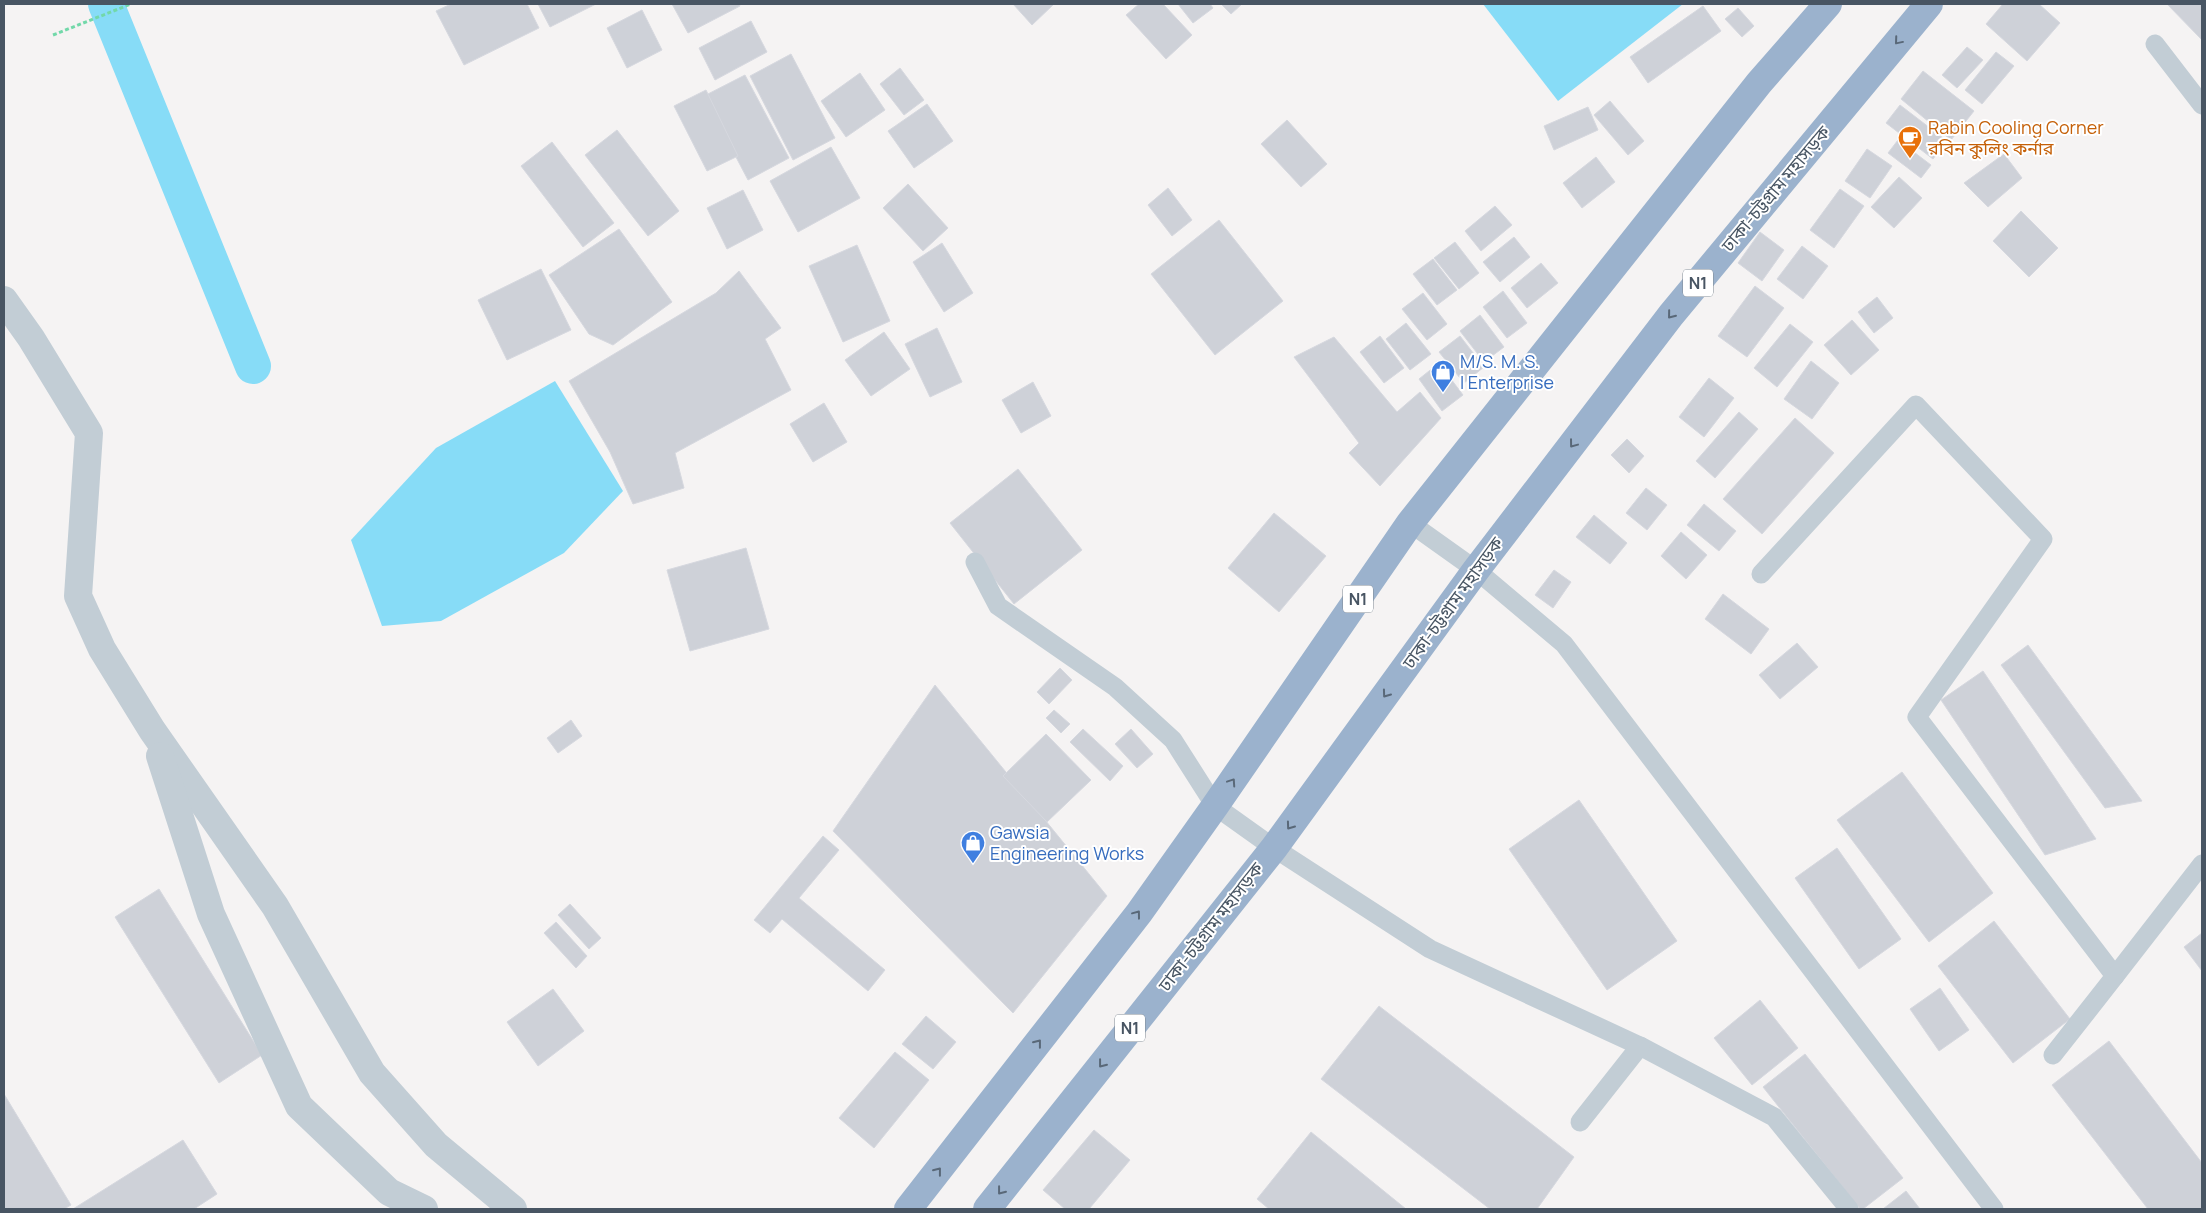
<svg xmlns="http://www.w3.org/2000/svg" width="2206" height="1213" font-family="Manrope,'Noto Sans Bengali',sans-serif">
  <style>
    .water { fill: #87dcf7 }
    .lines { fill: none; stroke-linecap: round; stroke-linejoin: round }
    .canal { stroke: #87dcf7; stroke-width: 36 }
    .building { fill: #ced1d8; stroke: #d6d8df }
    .path { stroke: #72d8a9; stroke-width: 3; stroke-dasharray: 4 2.5; stroke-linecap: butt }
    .service { stroke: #c2cdd5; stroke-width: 19 }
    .minor { stroke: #c2cdd5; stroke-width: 28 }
    .trunk { stroke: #9bb2cd; stroke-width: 28 }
    .oneway { stroke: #596878 }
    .labels { text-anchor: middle; stroke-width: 4; stroke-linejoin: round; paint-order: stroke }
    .shield { fill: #fff; stroke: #7f8892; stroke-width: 1 }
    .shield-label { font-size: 16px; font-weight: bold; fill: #485563 }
    .food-label { font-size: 18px; fill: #c56008; stroke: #fff; text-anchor: start }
    .street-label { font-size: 18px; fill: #485563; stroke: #fff }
    .shop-label { font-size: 18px; fill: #366cbe; stroke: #fff; text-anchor: start }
  </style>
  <rect width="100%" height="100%" fill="#f5f3f3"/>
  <g class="water">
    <path d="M1483 4H1683L1558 101Z"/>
    <path d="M555 381 623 491 564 553 441 621 382 626 351 540 436 448Z"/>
  </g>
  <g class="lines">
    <path class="canal" d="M106 4 253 366"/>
  </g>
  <g class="building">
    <path d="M451 4H527L539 28 464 65 436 11Z"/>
    <path d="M538 4H596L550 27Z"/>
    <path d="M672 4H739L740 6 688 33Z"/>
    <path d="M1013 4H1054L1032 25Z"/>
    <path d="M1139 4H1163L1192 35 1166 59 1126 15Z"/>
    <path d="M1178 4H1210L1213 8 1193 23Z"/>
    <path d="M1221 4H1242L1231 14Z"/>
    <path d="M2003 4H2039L2060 23 2027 61 1986 24Z"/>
    <path d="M2167 4H2202V40Z"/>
    <path d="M1703 6 1721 31 1648 83 1630 57Z"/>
    <path d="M1738 8 1754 26 1742 37 1725 19Z"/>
    <path d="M642 10 662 50 627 68 607 28Z"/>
    <path d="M751 21 767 52 715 80 699 48Z"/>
    <path d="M1967 47 1983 60 1957 88 1942 75Z"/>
    <path d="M1996 52 2014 66 1982 104 1965 90Z"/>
    <path d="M791 54 835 138 793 160 750 76Z"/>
    <path d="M900 68 924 100 904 115 880 84Z"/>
    <path d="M1923 71 1974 111 1951 140 1901 99Z"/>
    <path d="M860 73 885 110 846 137 821 101Z"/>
    <path d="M745 75 789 158 748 180 704 96Z"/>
    <path d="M706 90 738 156 707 171 674 106Z"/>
    <path d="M1610 101 1644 141 1628 155 1594 115Z"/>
    <path d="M927 104 953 141 914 168 888 131Z"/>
    <path d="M1900 105 1947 141 1933 159 1886 123Z"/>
    <path d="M1588 107 1598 130 1554 150 1544 126Z"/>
    <path d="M1287 120 1327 164 1301 187 1261 144Z"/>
    <path d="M617 130 679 211 648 236 585 155Z"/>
    <path d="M1898 140 1931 165 1921 178 1888 153Z"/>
    <path d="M552 142 614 223 583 247 521 166Z"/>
    <path d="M831 147 860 198 798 232 770 181Z"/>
    <path d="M1867 149 1892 166 1870 198 1845 181Z"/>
    <path d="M2004 154 2022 178 1988 207 1964 183Z"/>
    <path d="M1596 157 1615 182 1582 208 1563 183Z"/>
    <path d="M1899 177 1922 198 1894 228 1871 207Z"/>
    <path d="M908 184 948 228 923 251 883 208Z"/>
    <path d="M1168 188 1192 220 1172 236 1148 205Z"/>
    <path d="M1840 189 1864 206 1834 248 1810 230Z"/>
    <path d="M743 190 763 230 727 249 707 208Z"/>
    <path d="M1495 206 1512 225 1481 251 1465 231Z"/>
    <path d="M2021 211 2058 248 2029 277 1993 241Z"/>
    <path d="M1219 220 1283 301 1215 355 1151 274Z"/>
    <path d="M619 229 672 302 613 345 589 334 549 275Z"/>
    <path d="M1760 232 1784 250 1762 281 1738 263Z"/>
    <path d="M1514 237 1530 257 1500 282 1483 262Z"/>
    <path d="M1455 242 1479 273 1459 289 1434 258Z"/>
    <path d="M942 243 973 293 944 312 913 262Z"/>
    <path d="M857 245 890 321 843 342 809 266Z"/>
    <path d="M1802 246 1828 266 1803 299 1777 279Z"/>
    <path d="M1433 259 1457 290 1437 305 1413 274Z"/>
    <path d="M1541 263 1558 283 1527 308 1511 288Z"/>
    <path d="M541 269 571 330 507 360 478 300Z"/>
    <path d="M739 271 781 328 765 339 791 390 675 453 684 488 633 504 610 452 569 381 716 293Z"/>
    <path d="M1755 286 1784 308 1747 357 1718 336Z"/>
    <path d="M1503 291 1527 323 1507 338 1483 307Z"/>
    <path d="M1423 293 1447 324 1427 340 1402 309Z"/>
    <path d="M1877 297 1893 318 1874 333 1858 312Z"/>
    <path d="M1480 315 1504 347 1484 362 1460 331Z"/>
    <path d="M1852 320 1879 350 1851 375 1824 345Z"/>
    <path d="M1406 323 1431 354 1410 370 1386 339Z"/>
    <path d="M1790 324 1813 342 1777 387 1754 368Z"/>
    <path d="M937 328 962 382 930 397 905 344Z"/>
    <path d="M884 332 910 369 871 396 845 360Z"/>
    <path d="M1380 336 1404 368 1384 383 1360 352Z"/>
    <path d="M1460 336 1484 367 1464 383 1439 352Z"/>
    <path d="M1334 337 1397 412 1420 392 1441 418 1380 486 1349 453 1359 443 1294 357Z"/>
    <path d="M1811 361 1839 383 1812 419 1784 399Z"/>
    <path d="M1439 363 1463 395 1442 411 1419 379Z"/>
    <path d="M1709 378 1734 398 1704 437 1679 417Z"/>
    <path d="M1033 382 1051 416 1021 433 1002 400Z"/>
    <path d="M824 403 847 442 813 462 790 424Z"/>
    <path d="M1739 412 1758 429 1715 478 1696 461Z"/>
    <path d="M1795 418 1834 453 1762 534 1723 499Z"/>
    <path d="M1627 439 1644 456 1629 473 1611 455Z"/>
    <path d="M1018 469 1082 550 1014 604 950 523Z"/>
    <path d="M1646 488 1667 505 1647 530 1626 513Z"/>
    <path d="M1704 504 1736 531 1719 551 1687 525Z"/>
    <path d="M1274 513 1326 556 1279 612 1228 568Z"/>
    <path d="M1594 515 1627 543 1610 564 1576 537Z"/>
    <path d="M1681 532 1707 555 1686 579 1661 556Z"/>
    <path d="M746 548 769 629 690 651 667 570Z"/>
    <path d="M1554 570 1571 582 1553 608 1535 595Z"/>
    <path d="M1723 594 1769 629 1751 654 1705 619Z"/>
    <path d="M1797 643 1818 667 1780 699 1759 675Z"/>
    <path d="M2028 645 2142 801 2105 808 2001 665Z"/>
    <path d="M1060 668 1072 680 1049 704 1037 692Z"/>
    <path d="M1983 671 2096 839 2045 855 1941 700Z"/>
    <path d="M935 685 1107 896 1013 1013 833 831Z"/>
    <path d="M1054 710 1070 724 1061 733 1046 718Z"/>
    <path d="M571 720 582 736 558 753 547 738Z"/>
    <path d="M1083 729 1123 766 1110 781 1070 742Z"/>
    <path d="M1131 729 1153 754 1137 768 1115 744Z"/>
    <path d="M1046 734 1091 780 1047 822 1003 776Z"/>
    <path d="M1902 772 1993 893 1929 942 1837 820Z"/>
    <path d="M1579 800 1677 941 1607 990 1509 849Z"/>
    <path d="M823 836 839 850 799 898 885 970 868 991 782 919 770 933 754 920Z"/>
    <path d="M1837 848 1901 939 1859 969 1795 878Z"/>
    <path d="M159 889 262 1055 219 1083 115 917Z"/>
    <path d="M570 904 601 938 589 949 558 915Z"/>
    <path d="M1994 921 2070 1019 2013 1063 1938 966Z"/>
    <path d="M556 922 587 956 576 968 544 933Z"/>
    <path d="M2202 933V971L2184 947Z"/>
    <path d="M1940 988 1969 1030 1939 1051 1910 1009Z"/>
    <path d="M553 989 584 1031 538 1066 507 1022Z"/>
    <path d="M1760 1000 1798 1048 1752 1085 1714 1038Z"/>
    <path d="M1379 1006 1574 1157 1537 1209H1490L1321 1079Z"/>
    <path d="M926 1016 956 1042 933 1069 902 1044Z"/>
    <path d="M2109 1041 2202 1163V1209H2148L2052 1085Z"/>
    <path d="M895 1052 929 1080 874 1148 839 1118Z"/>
    <path d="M1805 1054 1903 1178 1863 1209H1860L1763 1087Z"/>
    <path d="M4 1094 71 1205 64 1209H4Z"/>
    <path d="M1094 1130 1130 1160 1089 1209H1065L1043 1190Z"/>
    <path d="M1311 1132 1406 1209H1269L1257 1199Z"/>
    <path d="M183 1140 217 1194 194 1209H73Z"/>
    <path d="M1906 1191 1920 1209H1883Z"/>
  </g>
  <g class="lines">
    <path class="path" d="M53 35 131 4"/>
    <g class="service">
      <path d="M2155 44 2202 105"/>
      <path d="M1410 523 1476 570 1564 644 1994 1209"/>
      <path d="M975 562 998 606 1115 687 1173 740 1215 806 1274 848 1430 949 1640 1046 1774 1117 1849 1209"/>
      <path d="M1761 574 1916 405 2043 539 1917 717 2115 976 2202 864"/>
      <path d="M2053 1055 2115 976"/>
      <path d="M1580 1122 1640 1046"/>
    </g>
    <g class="minor">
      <path d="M4 300 31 338 89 433 78 596 102 649 152 730 275 906 372 1073 436 1145 513 1209"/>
      <path d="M160 756 211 914 299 1106 389 1192 424 1209"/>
    </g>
    <g class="trunk">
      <path d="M908 1209 1139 913 1215 806 1410 523 1759 83 1828 4"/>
      <path d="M987 1209 1274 848 1476 570 1671 315 1929 4"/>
    </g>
  </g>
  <defs><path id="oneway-chevron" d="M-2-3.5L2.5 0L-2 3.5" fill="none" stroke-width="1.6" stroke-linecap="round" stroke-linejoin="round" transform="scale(1.25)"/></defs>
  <g class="oneway">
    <use href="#oneway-chevron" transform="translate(1898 41) rotate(130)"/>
    <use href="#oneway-chevron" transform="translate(1671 315) rotate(129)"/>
    <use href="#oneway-chevron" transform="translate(1573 444) rotate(127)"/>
    <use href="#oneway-chevron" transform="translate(1386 694) rotate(126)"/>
    <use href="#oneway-chevron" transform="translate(1232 782) rotate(-56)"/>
    <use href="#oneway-chevron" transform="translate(1290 826) rotate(126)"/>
    <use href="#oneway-chevron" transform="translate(1137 914) rotate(-53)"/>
    <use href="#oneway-chevron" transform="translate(1038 1043) rotate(-52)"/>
    <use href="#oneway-chevron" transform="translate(1102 1064) rotate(128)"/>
    <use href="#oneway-chevron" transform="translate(938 1171) rotate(-52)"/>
    <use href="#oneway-chevron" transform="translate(1001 1191) rotate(128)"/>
  </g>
  <defs>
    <symbol id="cafe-pin" viewBox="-11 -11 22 30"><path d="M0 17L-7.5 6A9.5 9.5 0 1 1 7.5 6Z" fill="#e8710a" stroke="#fff"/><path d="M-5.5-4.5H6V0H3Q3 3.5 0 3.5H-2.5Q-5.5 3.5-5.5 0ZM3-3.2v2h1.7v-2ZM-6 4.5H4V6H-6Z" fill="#fff"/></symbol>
    <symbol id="shop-pin" viewBox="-11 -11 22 30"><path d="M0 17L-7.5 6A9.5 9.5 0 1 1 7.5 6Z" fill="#3f7fe0" stroke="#fff"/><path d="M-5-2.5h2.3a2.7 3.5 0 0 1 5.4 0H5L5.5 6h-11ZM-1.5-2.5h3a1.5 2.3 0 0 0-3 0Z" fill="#fff"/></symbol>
  </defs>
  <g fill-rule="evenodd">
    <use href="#cafe-pin" x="1896" y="124" width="28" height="38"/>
    <use href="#shop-pin" x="1429" y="358" width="28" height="38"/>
    <use href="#shop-pin" x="959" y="829" width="28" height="38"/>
  </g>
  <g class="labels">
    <g class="shield">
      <rect x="1683" y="269.5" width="30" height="27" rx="4"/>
      <rect x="1343" y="585.5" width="30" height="27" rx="4"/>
      <rect x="1115" y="1014.5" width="30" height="27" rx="4"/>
    </g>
    <g class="shield-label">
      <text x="1698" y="289">N1</text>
      <text x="1358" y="605">N1</text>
      <text x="1130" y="1034">N1</text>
    </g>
    <g class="food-label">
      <text x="1928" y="134">Rabin Cooling Corner<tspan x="1928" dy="21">রবিন কুলিং কর্নার</tspan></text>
    </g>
    <g class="street-label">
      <text transform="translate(1776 189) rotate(-50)" y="6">ঢাকা-চট্টগ্রাম মহাসড়ক</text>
      <text transform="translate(1453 603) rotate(-54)" y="6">ঢাকা-চট্টগ্রাম মহাসড়ক</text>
      <text transform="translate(1211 927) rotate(-52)" y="6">ঢাকা-চট্টগ্রাম মহাসড়ক</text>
    </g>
    <g class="shop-label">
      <text x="1460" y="368">M/S. M. S.<tspan x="1460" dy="21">I Enterprise</tspan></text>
      <text x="990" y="839">Gawsia<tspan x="990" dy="21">Engineering Works</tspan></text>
    </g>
  </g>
  <rect width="2206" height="1213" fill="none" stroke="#485563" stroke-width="10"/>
</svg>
